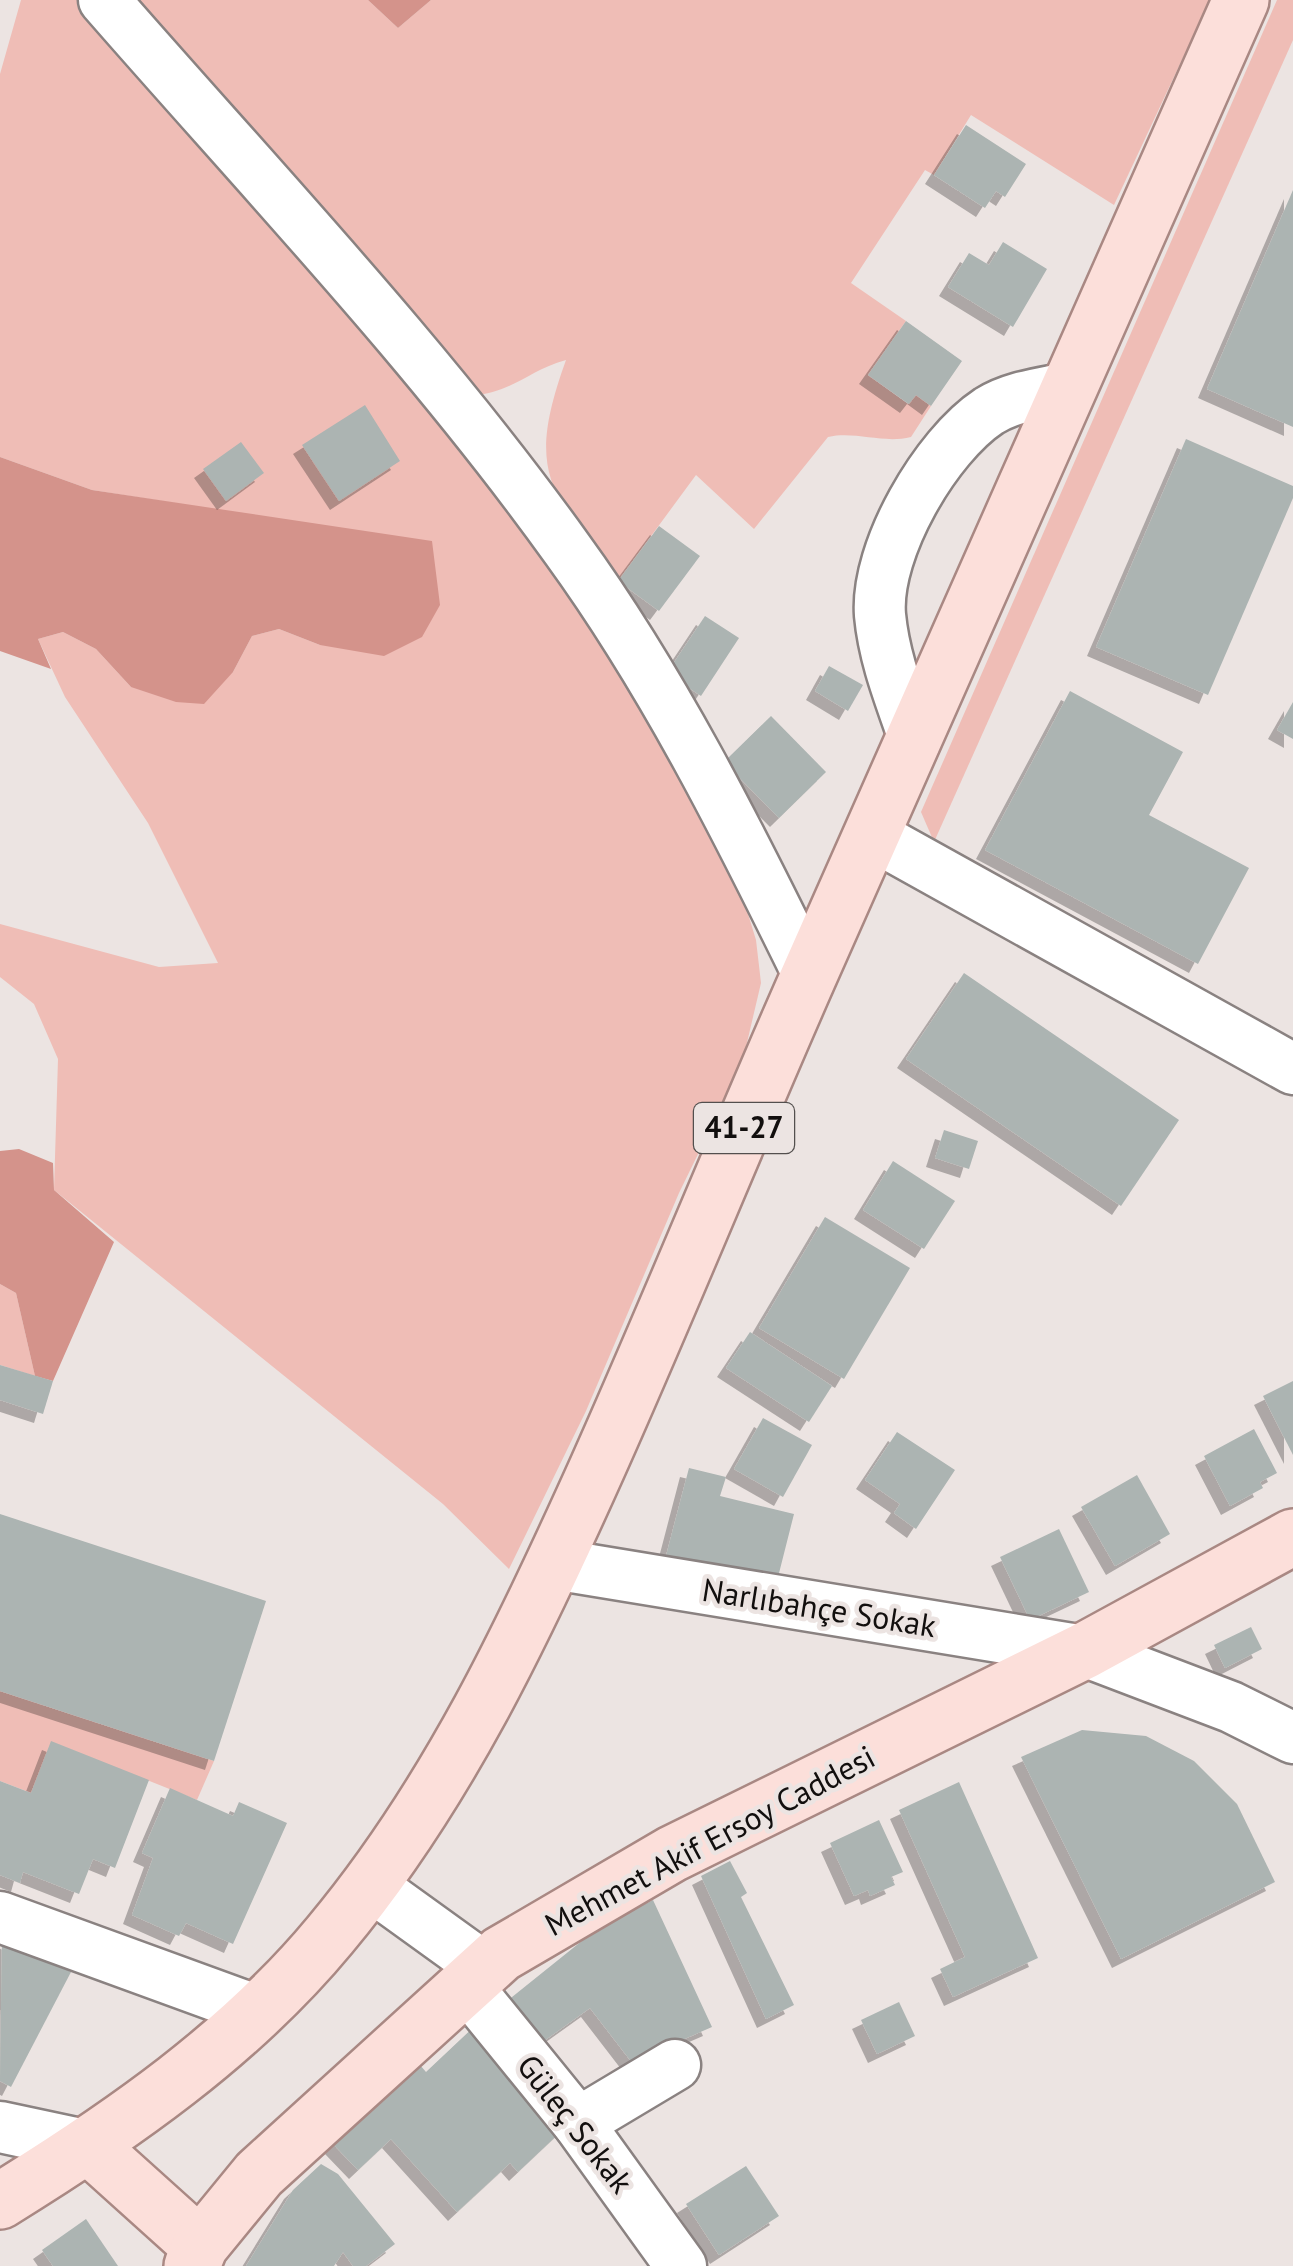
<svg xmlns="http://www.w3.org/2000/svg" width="1293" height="2266" font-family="'PT Sans',sans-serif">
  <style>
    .green { fill: #efbdb6 }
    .forest { fill: #d4938b }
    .building { fill: #acb4b2; filter: url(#shadow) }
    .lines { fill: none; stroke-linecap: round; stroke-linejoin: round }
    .minor-casing { stroke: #8a8281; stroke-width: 55 }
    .major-casing { stroke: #a98883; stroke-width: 60 }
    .minor { stroke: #fff; stroke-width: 50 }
    .major { stroke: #fcdfda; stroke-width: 55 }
    .labels { text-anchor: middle; stroke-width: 9; stroke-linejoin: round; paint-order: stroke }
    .shield { fill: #ece4e2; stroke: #534f4e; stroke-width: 2.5 }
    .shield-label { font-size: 30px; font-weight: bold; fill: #120f0e }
    .street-label { font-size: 32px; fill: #120f0e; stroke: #ece4e2 }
  </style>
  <defs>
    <filter id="shadow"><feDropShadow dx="-9" dy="9" stdDeviation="0" flood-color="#0004"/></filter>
  </defs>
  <rect width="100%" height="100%" fill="#ece4e2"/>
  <g class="green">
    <path d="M21 0H82L498 491 583 611 708 815 737 878 756 940 761 983 742 1064 679 1193 586 1411 509 1569 443 1504 54 1190 58 1059 34 1004 0 977V924L159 967 218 963 148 823 65 697 38 639 63 632 96 649 131 687 233 672 252 636 279 629 320 645 244 514 92 490 0 457V74Z"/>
    <path d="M125 0H368L398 28 431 0H1210L1114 205 971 115 934 175 925 170 851 283 906 321 868 375 908 404 916 395 931 406 911 437C883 444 856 431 828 437L754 529 696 475 618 581C550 491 525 474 566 360 527 371 514 392 471 396Z"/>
    <path d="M1277 0H1293V40L934 842 921 812Z"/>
    <path d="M0 1284 16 1293 35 1376 0 1365Z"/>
    <path d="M0 1691 214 1761 197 1800 52 1742 31 1793 0 1781Z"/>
  </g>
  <g class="forest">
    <path d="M368 0H431L398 28Z"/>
    <path d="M0 457 92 490 432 541 440 605 422 637 384 656 320 645 279 629 252 636 233 672 204 704 176 702 131 687 96 649 63 632 38 639 51 669 0 651Z"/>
    <path d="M19 1149 53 1163 54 1190 114 1242 53 1381 35 1376 16 1293 0 1284V1151Z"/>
  </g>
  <g class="building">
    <path d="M966 125 1026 164 1005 197 996 191 985 208 934 175Z"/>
    <path d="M1293 190V427L1207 389Z"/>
    <path d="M1003 242 1047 269 1013 327 948 287 969 253 989 265Z"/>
    <path d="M906 321 962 361 931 406 916 395 909 404 868 375Z"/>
    <path d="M365 405 400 461 339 501 302 445Z"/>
    <path d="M1186 439 1293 486V498L1208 695 1096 647Z"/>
    <path d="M241 442 264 473 226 501 203 469Z"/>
    <path d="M659 526 700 556 659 611 618 581Z"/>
    <path d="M705 616 739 638 701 696 667 673Z"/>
    <path d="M829 666 863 685 848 711 815 691Z"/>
    <path d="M1070 691 1183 752 1149 815 1249 868 1198 964 985 850Z"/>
    <path d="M1293 702V739L1277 730Z"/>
    <path d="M771 716 826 772 779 818 724 762Z"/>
    <path d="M964 973 1179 1120 1121 1206 906 1059Z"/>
    <path d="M944 1130 978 1141 969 1169 935 1158Z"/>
    <path d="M893 1161 955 1201 924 1249 863 1210Z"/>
    <path d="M825 1217 910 1268 844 1379 759 1328Z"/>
    <path d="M750 1332 832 1386 809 1422 726 1368Z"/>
    <path d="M0 1365 53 1381 43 1414 0 1400Z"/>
    <path d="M1293 1381V1455L1263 1396Z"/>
    <path d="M763 1418 812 1445 783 1497 734 1469Z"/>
    <path d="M1254 1429 1277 1473 1260 1482 1263 1488 1230 1506 1204 1456Z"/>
    <path d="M897 1432 955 1470 916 1529 894 1513 900 1504 865 1480Z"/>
    <path d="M689 1468 726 1477 720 1496 794 1514 776 1585 666 1556Z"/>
    <path d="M1137 1475 1170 1534 1115 1566 1081 1507Z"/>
    <path d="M0 1514 266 1601 214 1761 0 1691Z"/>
    <path d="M1059 1529 1089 1592 1030 1620 1000 1557Z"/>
    <path d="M1251 1627 1262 1649 1225 1668 1214 1645Z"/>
    <path d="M1082 1730 1146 1736 1194 1761 1237 1804 1275 1882 1121 1959 1021 1757Z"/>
    <path d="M51 1741 149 1780 115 1868 93 1859 79 1894 23 1872 20 1883 0 1875V1781L31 1793Z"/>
    <path d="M959 1782 1038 1958 953 1997 940 1969 965 1957 899 1810Z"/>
    <path d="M170 1788 233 1816 239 1802 287 1823 233 1944 186 1923 179 1936 132 1915 153 1858 142 1853Z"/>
    <path d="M879 1820 903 1872 891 1877 895 1885 870 1896 868 1890 854 1896 830 1843Z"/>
    <path d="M730 1861 747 1893 741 1897 794 2005 766 2019 701 1876Z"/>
    <path d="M653 1900 712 2027 682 2040 640 2073 590 2008 541 2043 507 2001 598 1928Z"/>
    <path d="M2 1936 71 1972 11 2087 0 2081Z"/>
    <path d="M899 2002 915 2036 877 2054 861 2020Z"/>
    <path d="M478 2023 570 2123 518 2172 510 2163 457 2212 391 2139 358 2170 334 2145 420 2065 426 2072Z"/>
    <path d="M321 2164 338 2174 395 2244 366 2266H353L343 2252 334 2266H246L293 2190Z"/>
    <path d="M746 2166 779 2216 719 2255 686 2204Z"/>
    <path d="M86 2219 118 2266H53L42 2250Z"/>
  </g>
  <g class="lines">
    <defs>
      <g id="minor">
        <path d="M104 0C261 180 428 355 567 549 663 681 738 831 809 976"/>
        <path d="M915 741C901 700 884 659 880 615 875 550 936 446 989 411 1013 396 1044 393 1071 387"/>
        <path d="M874 836 1293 1069"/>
        <path d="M554 1564 1084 1651 1231 1707 1293 1738"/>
        <path d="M370 1885 485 1968"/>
        <path d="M0 1917 258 2011"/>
        <path d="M465 1984 578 2123 681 2266"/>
        <path d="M578 2123 675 2065"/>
        <path d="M0 2127 89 2146"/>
      </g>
      <g id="major">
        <path d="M89 2146 200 2246"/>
        <path d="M0 2201C120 2127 240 2044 330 1935 447 1795 524 1631 598 1466 670 1305 736 1141 807 980 951 653 1097 327 1241 0"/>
        <path d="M192 2266 200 2246 259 2174 501 1954 672 1854 1084 1651 1293 1537"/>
      </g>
    </defs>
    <use href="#minor" class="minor-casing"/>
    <use href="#major" class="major-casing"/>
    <use href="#minor" class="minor"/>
    <use href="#major" class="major"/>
  </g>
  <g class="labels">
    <rect class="shield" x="694" y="1103" width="100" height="50" rx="8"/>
    <g class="shield-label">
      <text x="744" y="1138">41-27</text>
    </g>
    <g class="street-label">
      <text transform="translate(819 1608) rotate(9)" y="11">Narlıbahçe Sokak</text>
      <text transform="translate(710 1841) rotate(-28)" y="11">Mehmet Akif Ersoy Caddesi</text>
      <text transform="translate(575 2124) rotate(52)" y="11">Güleç Sokak</text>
    </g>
  </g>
</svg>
